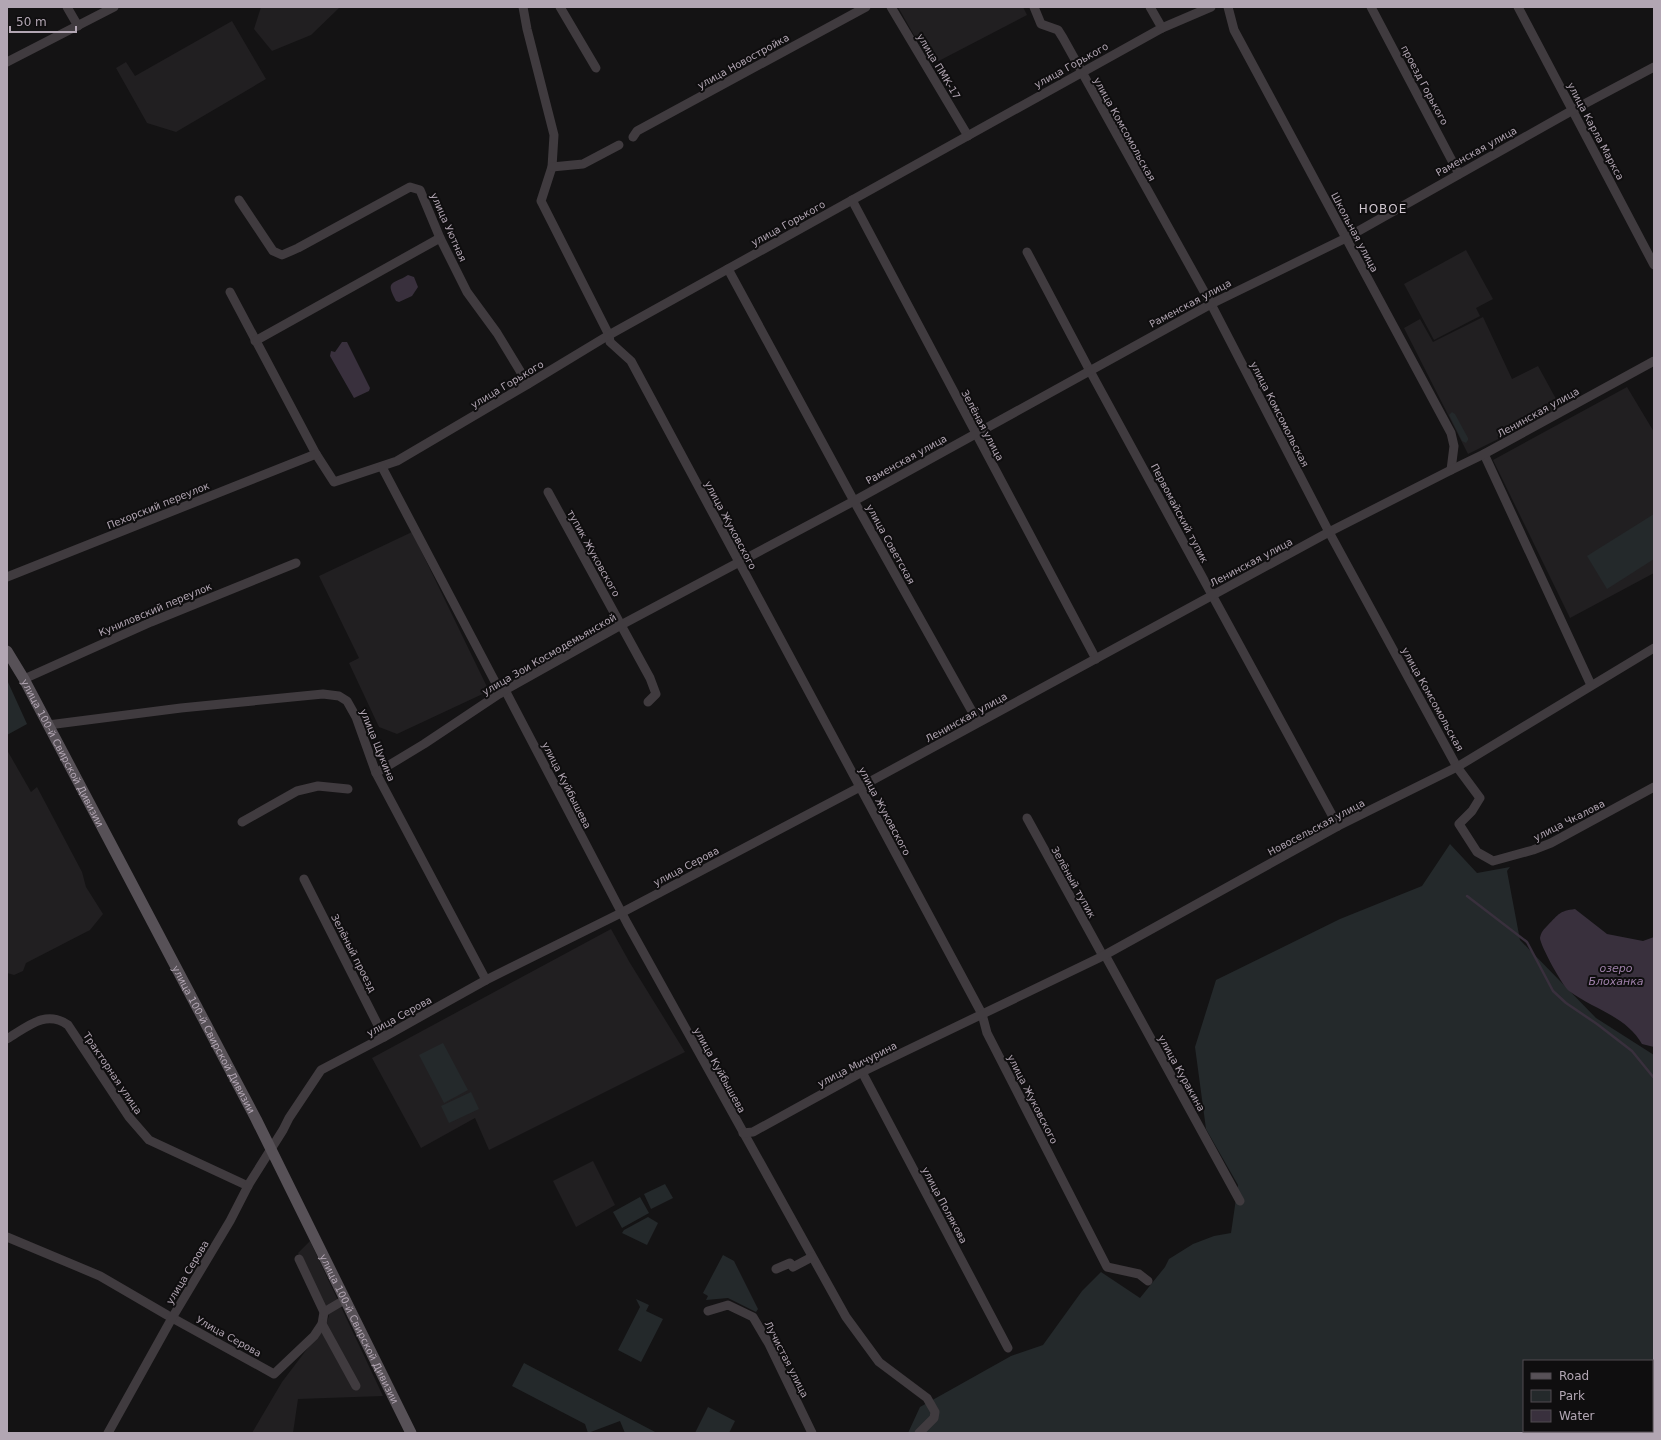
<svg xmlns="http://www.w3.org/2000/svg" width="1661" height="1440" font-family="'DejaVu Sans',sans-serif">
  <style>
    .built { fill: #211f21 }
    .green { fill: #24292b; fill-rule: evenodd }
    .water { fill: #39303d }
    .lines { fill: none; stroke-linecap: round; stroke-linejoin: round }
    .stream { stroke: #39303d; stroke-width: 2.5 }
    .minor { stroke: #403b3f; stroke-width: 9 }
    .major { stroke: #575157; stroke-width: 11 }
    .labels { text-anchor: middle; stroke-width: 4; stroke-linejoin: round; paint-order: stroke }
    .street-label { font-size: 10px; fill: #b2a6b3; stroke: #0f0e0f }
    .water-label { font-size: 11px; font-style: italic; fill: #9f81aa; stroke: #0f0e0f }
    .quarter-label { font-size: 12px; letter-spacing: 1px; fill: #d0c7d0; stroke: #0f0e0f }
  </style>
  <rect width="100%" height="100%" fill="#141314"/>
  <g class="built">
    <path d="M261 7H340L311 35 272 51 254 29Z"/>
    <path d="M898 7H1023L1027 15 931 65Z"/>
    <path d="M232 21 266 79 176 132 147 123 116 68 126 62 135 76Z"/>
    <path d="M1466 250 1493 299 1476 308 1480 316 1434 340 1404 284Z"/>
    <path d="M1483 317 1512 379 1538 366 1561 408 1468 454 1404 328 1420 319 1433 342Z"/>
    <path d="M1627 387 1654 432V573L1570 618 1493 460Z"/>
    <path d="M412 532 489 691 397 734 379 727 349 663 359 658 319 576Z"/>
    <path d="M7 750 31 792 37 787 82 872 86 887 103 914 90 930 26 963 23 971 14 975 7 973Z"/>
    <path d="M611 929 630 963 685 1052 489 1150 475 1118 421 1148 372 1058Z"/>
    <path d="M593 1161 615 1205 576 1227 553 1181Z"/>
    <path d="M310 1241 383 1396 298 1399 293 1433H252L282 1382 326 1324 329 1316 298 1253Z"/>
  </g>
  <g class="green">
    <path d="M1452 412 1455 414 1468 438V440L1466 443 1462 441 1449 415Z"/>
    <path d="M1654 514V559L1607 589 1587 556Z"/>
    <path d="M7 680 27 724 7 735Z"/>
    <path d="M1450 844 1477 873 1510 867 1507 871 1520 940 1596 1018 1654 1055V1433H908L920 1407 1011 1356 1043 1345 1082 1291 1101 1272 1140 1298 1165 1267 1169 1259 1193 1244 1214 1236 1231 1233 1238 1185 1206 1129 1195 1047 1216 980 1340 919 1422 886ZM1524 1361H1652V1431H1524Z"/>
    <path d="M443 1043 468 1090 444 1103 419 1055Z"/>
    <path d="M471 1092 479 1109 449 1123 441 1106Z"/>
    <path d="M665 1184 673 1198 651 1209 644 1194Z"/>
    <path d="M640 1197 649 1213 622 1228 613 1212Z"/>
    <path d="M648 1217 658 1223 647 1245 622 1233 624 1230Z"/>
    <path d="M723 1255 734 1261 758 1309 756 1312 728 1298 706 1300 708 1296 703 1293Z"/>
    <path d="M636 1299 649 1305 646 1311 663 1319 641 1362 618 1350 640 1307Z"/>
    <path d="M524 1363 657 1433H625L620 1421 588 1433 585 1424 512 1386Z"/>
    <path d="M708 1407 735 1421 729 1433H695Z"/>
  </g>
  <g class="water">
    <path d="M408 275 414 277 418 287 412 296 399 302 396 301C385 280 392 285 408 275Z"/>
    <path d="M342 342H347L370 388 369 391 354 398 330 356 331 351 335 352Z"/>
    <path d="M1575 909 1607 934 1643 941 1654 937V1047L1642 1044C1626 1016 1593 1009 1569 991 1563 987 1540 945 1540 938 1541 932 1544 929 1548 925 1559 914 1559 911 1575 909Z"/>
  </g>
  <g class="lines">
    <path class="stream" d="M1467 896 1527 942 1553 991 1566 1003 1597 1024 1632 1051 1654 1078"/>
    <g class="minor">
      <path d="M67 7 78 26"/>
      <path d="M523 7 527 29 554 135 552 167 541 201 609 335 610 342 631 361 982 1014 987 1033 1107 1267 1139 1274 1148 1281"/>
      <path d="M560 7 596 68"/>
      <path d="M891 7 968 136"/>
      <path d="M1034 7 1041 24 1058 30 1063 38 1211 304 1329 532 1457 767 1480 798 1472 811 1459 824 1477 852 1493 861 1533 850 1551 843 1654 787"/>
      <path d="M1150 7 1162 28"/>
      <path d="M1228 7 1234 30 1451 433 1454 446 1451 470"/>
      <path d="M1371 7 1459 174"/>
      <path d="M1518 7 1654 265"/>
      <path d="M7 62 114 7"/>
      <path d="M633 137 637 131 866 7"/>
      <path d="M552 167 583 164 619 145"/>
      <path d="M239 200 273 251 282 255 298 248 410 187 420 190 440 238 467 292 497 333 528 384"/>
      <path d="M852 200 1096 659"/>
      <path d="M1027 252 1090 371 1338 826"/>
      <path d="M728 269 854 501 978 722"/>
      <path d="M230 292 316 454 334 482 397 461 528 384 609 335 1162 28 1211 7"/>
      <path d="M255 341 440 238"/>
      <path d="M1484 454 1591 685"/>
      <path d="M382 467 501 693"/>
      <path d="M548 492 650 678 656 694 648 702"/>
      <path d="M7 577 316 454"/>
      <path d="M24 679 151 622 296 563"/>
      <path d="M505 690 627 923 846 1317 879 1362 927 1398 935 1412 934 1418 919 1433"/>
      <path d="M48 725 181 708 323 694 339 696 347 701 356 717 376 773 486 980"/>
      <path d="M376 773 424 744 505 690 621 625 854 501 1211 304 1346 238 1573 110 1654 67"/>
      <path d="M1027 818 1103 956"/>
      <path d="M242 822 297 791 318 786 348 789"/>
      <path d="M304 879 384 1037"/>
      <path d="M1105 955 1240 1201"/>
      <path d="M7 1039C27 1027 46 1009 68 1025L129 1117 149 1140 248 1186"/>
      <path d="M862 1072 1008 1348"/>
      <path d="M743 1133 753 1132 862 1072 1103 956 1338 826 1457 767 1654 648"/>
      <path d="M7 1237 100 1276 167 1315 274 1374 314 1336 322 1324 324 1312 299 1259"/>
      <path d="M776 1269 790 1263 793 1267 812 1257"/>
      <path d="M708 1311 728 1305 753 1317 769 1344 812 1433"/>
      <path d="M324 1312 346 1299"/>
      <path d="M322 1324 356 1386"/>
      <path d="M108 1433 172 1318 230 1221 249 1184 283 1130 289 1118 321 1070 384 1037 486 980 621 913 860 787 1329 532 1451 470 1484 454 1654 361"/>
    </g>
    <path class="major" id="s1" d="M7 651 24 679 256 1119 411 1433"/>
  </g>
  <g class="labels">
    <g class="street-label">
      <text transform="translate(743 61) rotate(-29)" y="4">улица Новостройка</text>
      <text transform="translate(1071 65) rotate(-29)" y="4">улица Горького</text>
      <text transform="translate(939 66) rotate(59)" y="4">улица ПМК-17</text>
      <text transform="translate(1425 85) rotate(62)" y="4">проезд Горького</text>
      <text transform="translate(1125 129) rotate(61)" y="4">улица Комсомольская</text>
      <text transform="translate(1596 131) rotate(62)" y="4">улица Карла Маркса</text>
      <text transform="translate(1476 151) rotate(-29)" y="4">Раменская улица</text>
      <text transform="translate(788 223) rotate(-29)" y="4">улица Горького</text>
      <text transform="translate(449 227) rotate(66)" y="4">улица Уютная</text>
      <text transform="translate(1355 232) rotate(62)" y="4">Школьная улица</text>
      <text transform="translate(1190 303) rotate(-28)" y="4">Раменская улица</text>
      <text transform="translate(507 384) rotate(-31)" y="4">улица Горького</text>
      <text transform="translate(1538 412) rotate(-29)" y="4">Ленинская улица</text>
      <text transform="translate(1280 414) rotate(63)" y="4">улица Комсомольская</text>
      <text transform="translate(983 425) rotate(62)" y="4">Зелёная улица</text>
      <text transform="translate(906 459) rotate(-29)" y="4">Раменская улица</text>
      <text transform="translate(158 505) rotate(-22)" y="4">Пехорский переулок</text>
      <text transform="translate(1180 513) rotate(62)" y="4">Первомайский тупик</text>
      <text transform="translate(731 525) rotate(62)" y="4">улица Жуковского</text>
      <text transform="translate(891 544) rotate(61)" y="4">улица Советская</text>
      <text transform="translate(594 553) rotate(61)" y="4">тупик Жуковского</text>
      <text transform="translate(1251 562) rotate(-28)" y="4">Ленинская улица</text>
      <text transform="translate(155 609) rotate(-23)" y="4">Куниловский переулок</text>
      <text transform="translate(549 654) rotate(-30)" y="4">улица Зои Космодемьянской</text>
      <text transform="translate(1433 699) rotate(61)" y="4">улица Комсомольская</text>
      <text transform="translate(966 717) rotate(-29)" y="4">Ленинская улица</text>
      <text transform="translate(378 745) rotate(68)" y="4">улица Щукина</text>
      <text dy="4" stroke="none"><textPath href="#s1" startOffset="116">улица 100-й Свирской Дивизии</textPath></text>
      <text transform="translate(567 785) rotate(63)" y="4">улица Куйбышева</text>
      <text transform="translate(885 811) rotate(62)" y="4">улица Жуковского</text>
      <text transform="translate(1569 820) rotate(-27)" y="4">улица Чкалова</text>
      <text transform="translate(1316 827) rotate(-28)" y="4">Новосельская улица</text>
      <text transform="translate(686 866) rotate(-28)" y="4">улица Серова</text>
      <text transform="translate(1074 882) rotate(61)" y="4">Зелёный тупик</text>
      <text transform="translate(354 953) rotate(63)" y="4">Зелёный проезд</text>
      <text transform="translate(399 1016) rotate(-29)" y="4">улица Серова</text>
      <text dy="4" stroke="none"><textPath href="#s1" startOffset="440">улица 100-й Свирской Дивизии</textPath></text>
      <text transform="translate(857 1064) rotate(-27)" y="4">улица Мичурина</text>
      <text transform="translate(720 1070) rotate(61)" y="4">улица Куйбышева</text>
      <text transform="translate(113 1073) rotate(56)" y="4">Тракторная улица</text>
      <text transform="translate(1182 1073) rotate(61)" y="4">улица Куракина</text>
      <text transform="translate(1033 1099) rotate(63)" y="4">улица Жуковского</text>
      <text transform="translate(945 1205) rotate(62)" y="4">улица Полякова</text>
      <text transform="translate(187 1272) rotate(-59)" y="4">улица Серова</text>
      <text dy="4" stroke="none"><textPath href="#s1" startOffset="764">улица 100-й Свирской Дивизии</textPath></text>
      <text transform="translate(229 1336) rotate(29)" y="4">Улица Серова</text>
      <text transform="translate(787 1359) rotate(63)" y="4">Лучистая улица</text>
    </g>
    <g class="water-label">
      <text x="1616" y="972">озеро<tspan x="1616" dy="13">Блоханка</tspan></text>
    </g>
    <g class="quarter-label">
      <text x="1383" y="213">НОВОЕ</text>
    </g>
  </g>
  <rect width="1661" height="1440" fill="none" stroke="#b2a6b3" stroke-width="16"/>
  <rect x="1523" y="1360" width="130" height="72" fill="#0f0e0f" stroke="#504b51"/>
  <rect x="1531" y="1373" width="20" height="6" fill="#575157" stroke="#504b51"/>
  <text x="1559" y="1380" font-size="12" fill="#b2a6b3">Road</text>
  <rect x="1531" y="1390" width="20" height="12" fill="#24292b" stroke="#504b51"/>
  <text x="1559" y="1400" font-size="12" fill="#b2a6b3">Park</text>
  <rect x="1531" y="1410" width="20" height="12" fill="#39303d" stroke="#504b51"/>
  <text x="1559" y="1420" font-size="12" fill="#b2a6b3">Water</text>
  <path d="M10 26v6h66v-6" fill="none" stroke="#b2a6b3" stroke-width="2"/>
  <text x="16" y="26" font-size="12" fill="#b2a6b3" stroke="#0f0e0f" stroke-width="3" paint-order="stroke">50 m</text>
</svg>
